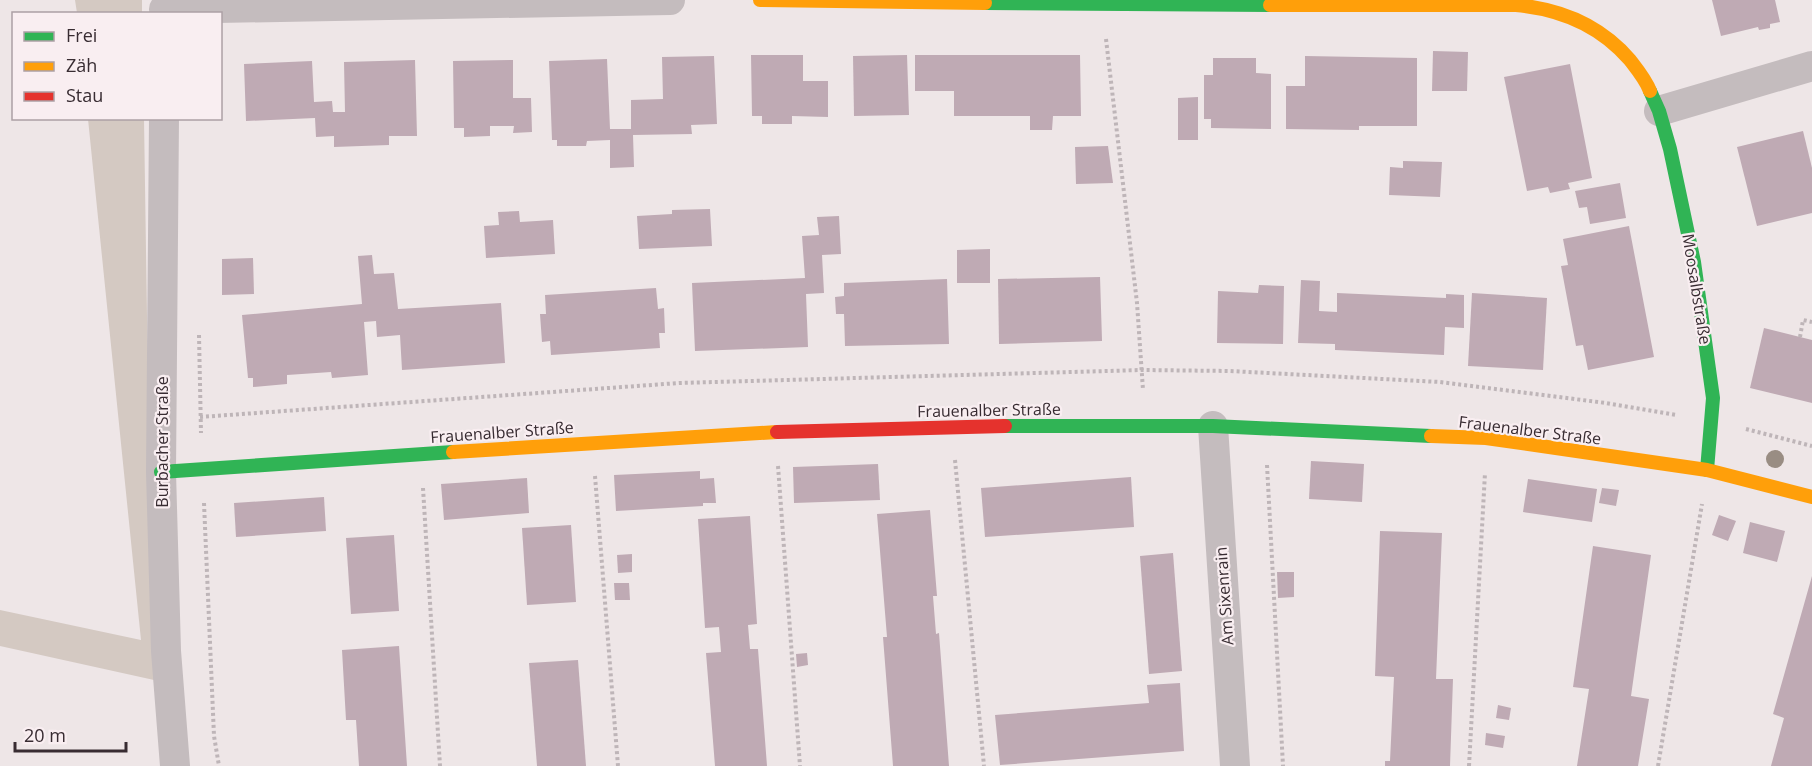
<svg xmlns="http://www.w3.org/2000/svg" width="1812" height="766" font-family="'Open Sans',sans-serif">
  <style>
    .green { fill: #d4c9c2 }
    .building { fill: #bfaab4 }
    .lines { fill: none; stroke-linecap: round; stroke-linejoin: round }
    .path { stroke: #beb5b8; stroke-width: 4; stroke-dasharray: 3 3; stroke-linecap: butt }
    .street { stroke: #c4bcbe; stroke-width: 30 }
    .fast { stroke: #30b455; stroke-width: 14 }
    .slow { stroke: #ff9f0a; stroke-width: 14 }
    .jam { stroke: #e5322d; stroke-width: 14 }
    .tree { fill: #998d83 }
    .labels { text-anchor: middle; stroke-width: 4.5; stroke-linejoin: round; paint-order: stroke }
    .street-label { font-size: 16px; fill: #382c32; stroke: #f9eef1 }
  </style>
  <rect width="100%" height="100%" fill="#eee6e7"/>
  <g class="green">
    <path d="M75 0H142V13H77Z"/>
    <path d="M88 119H144L152 644 154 680 0 646V610L141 640Z"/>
  </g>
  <g class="building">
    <path d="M1712 0H1775L1780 22 1770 24V28L1759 30 1758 27 1721 36Z"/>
    <path d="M1433 51 1468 52 1467 91H1432Z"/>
    <path d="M751 55H803V81H828V117L792 116V124H762V116H752Z"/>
    <path d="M907 55 909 115 854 116 853 56Z"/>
    <path d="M915 55H1080L1081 116H1053L1052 130H1030V116H954V91H915Z"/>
    <path d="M714 56 717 124 691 125 692 134 633 135 634 167 610 168V140L587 141 586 146H557V140H552L549 61 607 59 610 129H631V100L663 99 662 57Z"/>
    <path d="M1305 56 1417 58V126H1359V130L1286 129V86H1305Z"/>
    <path d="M1213 58H1256V73L1271 74V129L1211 128V119H1204V75H1213Z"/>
    <path d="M415 60 417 136H389V145L334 147V136L316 137 315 118 246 121 244 64 312 61 314 102 332 101 333 112H345L344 62Z"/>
    <path d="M513 60V98H531L532 132 513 133 514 126H490V136L464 137V128H454L453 61Z"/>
    <path d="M1570 64 1592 178 1568 183 1570 189 1550 193 1548 187 1527 191 1504 77Z"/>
    <path d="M1198 97V140H1178V98Z"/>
    <path d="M1803 131 1812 168V213L1757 226 1737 147Z"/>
    <path d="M1108 146 1113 183 1076 184 1075 147Z"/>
    <path d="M1403 161 1442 162 1440 197 1389 195 1390 167 1403 168Z"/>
    <path d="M1620 183 1626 218 1590 224 1587 207 1579 208 1575 191Z"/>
    <path d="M710 209 712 246 639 249 637 216 672 214V210Z"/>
    <path d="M519 211 520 222 553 220 555 254 486 258 484 226 499 225 498 212Z"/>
    <path d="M839 216 841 254 822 255 824 293 806 294 808 347 695 351 692 283 805 278 802 236 819 235 817 217Z"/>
    <path d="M1629 226 1654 357 1588 370 1583 345 1576 346 1561 266 1568 265 1563 239Z"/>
    <path d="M990 249V283H957V250Z"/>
    <path d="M372 255 374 274 394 273 398 309 501 303 505 363 402 370 400 335 377 337 376 321 364 322 368 375 332 378 331 372 287 375V384L253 387V378H248L242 315 362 304 358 256Z"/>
    <path d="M253 258 254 294 222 295V259Z"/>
    <path d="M1100 277 1102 341 999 344 998 279Z"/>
    <path d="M947 279 949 344 845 346 844 314H836L835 297 844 296V283Z"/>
    <path d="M1301 280 1320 281 1319 311 1337 312V293L1446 298V294L1464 295V328L1445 327 1444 355 1335 350V344L1298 343Z"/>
    <path d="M1259 285 1284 286 1283 344 1217 343 1218 291 1258 293Z"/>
    <path d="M656 288 658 309 664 308 665 333H659L660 348 551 355 550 341 542 342 540 314H546L545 295Z"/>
    <path d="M1472 293 1547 298 1543 370 1468 366Z"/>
    <path d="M1764 328 1812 340V403L1750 388Z"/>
    <path d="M1311 461 1364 464 1362 502 1309 499Z"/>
    <path d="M878 464 880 500 794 503 793 467Z"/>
    <path d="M700 471V479L714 478 716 503H703V506L616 511 614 475Z"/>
    <path d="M1131 477 1134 527 985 537 981 488Z"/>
    <path d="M527 478 529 513 444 520 441 484Z"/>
    <path d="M1528 479 1597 489 1592 522 1523 512Z"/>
    <path d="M1602 488 1619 490 1616 506 1599 503Z"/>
    <path d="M324 497 326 531 236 537 234 503Z"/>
    <path d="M930 510 937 596H933L936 634 939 633 949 766H893L883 637H887L877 514Z"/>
    <path d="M1719 515 1736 521 1728 541 1712 535Z"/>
    <path d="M750 516 757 624 748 625 750 649H758L767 766H715L706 653 721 652 719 627 705 628 698 519Z"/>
    <path d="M1750 522 1785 531 1777 562 1743 553Z"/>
    <path d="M571 525 576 602 527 605 522 528Z"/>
    <path d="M1380 531 1442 533 1436 679H1453L1450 766H1385V761H1390L1394 677 1375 676Z"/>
    <path d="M394 535 399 611 351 614 346 538Z"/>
    <path d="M1593 546 1651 555 1631 696 1649 699 1638 766H1577L1589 689 1573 687Z"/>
    <path d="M1173 553 1182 671 1149 674 1140 556Z"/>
    <path d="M632 554V572L618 573 617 555Z"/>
    <path d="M1277 572H1294V597L1278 598Z"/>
    <path d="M1812 576V766H1771L1784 718 1773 714Z"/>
    <path d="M614 583H629L630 600H615Z"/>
    <path d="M399 646 407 766H359L356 720H346L342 650Z"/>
    <path d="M807 653 808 665 797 667 796 654Z"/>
    <path d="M578 660 586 766H537L529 663Z"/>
    <path d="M1180 683 1184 751 1000 765 995 715 1149 703 1147 685Z"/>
    <path d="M1498 705 1511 708 1509 720 1496 718Z"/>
    <path d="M1486 733 1505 736 1503 748 1485 745Z"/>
  </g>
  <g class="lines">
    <g class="path">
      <path d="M1106 39 1137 303 1143 390"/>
      <path d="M199 335 201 433"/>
      <path d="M1800 337 1803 320 1812 322"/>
      <path d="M200 417 679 383 1142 370 1230 371 1440 382 1606 403 1677 415"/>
      <path d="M1746 429 1812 446"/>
      <path d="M955 460 984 766"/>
      <path d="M1267 465 1283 766"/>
      <path d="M778 466 800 766"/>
      <path d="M595 476 618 766"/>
      <path d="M423 488 440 766"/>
      <path d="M204 503 214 736 219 766"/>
      <path d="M1469 766 1485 473"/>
      <path d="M1658 766 1702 504"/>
    </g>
    <g class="street">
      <path d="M164 9 670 0"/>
      <path d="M1659 111 1812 66"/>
      <path d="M164 118 161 472 166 651 175 766"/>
      <path d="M1213 426 1235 766"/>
    </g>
    <g class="fast">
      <path d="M985 3 1270 5"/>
      <path d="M1650 91 1659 111 1670 149 1694 262 1713 398 1707 470"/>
      <path d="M1005 426H1213L1431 436"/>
      <path d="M161 472 453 452"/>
    </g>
    <g class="slow">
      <path d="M760 0 985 3"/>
      <path d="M1270 5H1516C1561 9 1600 25 1630 60 1637 69 1646 80 1650 91"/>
      <path d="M1431 436 1486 438 1707 470 1812 497"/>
      <path d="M453 452 777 432"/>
    </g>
    <path class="jam" d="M777 432 1005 426"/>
  </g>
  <circle class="tree" cx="1775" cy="459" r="9"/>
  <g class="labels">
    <g class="street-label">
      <text transform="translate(1697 289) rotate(81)" y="6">Moosalbstraße</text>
      <text transform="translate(989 410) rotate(-1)" y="6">Frauenalber Straße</text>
      <text transform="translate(1530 430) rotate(7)" y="6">Frauenalber Straße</text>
      <text transform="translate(502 432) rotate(-4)" y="6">Frauenalber Straße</text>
      <text transform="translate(162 442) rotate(-90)" y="6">Burbacher Straße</text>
      <text transform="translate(1224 596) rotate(-94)" y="6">Am Sixenrain</text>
    </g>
  </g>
  <rect x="12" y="12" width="210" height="108" fill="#f9eef1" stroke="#aca0a5" stroke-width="1.5"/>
  <rect x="24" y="32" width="30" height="9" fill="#30b455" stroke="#aca0a5" stroke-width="1.5"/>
  <text x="66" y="42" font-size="18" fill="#382c32">Frei</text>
  <rect x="24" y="62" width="30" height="9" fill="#ff9f0a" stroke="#aca0a5" stroke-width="1.5"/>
  <text x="66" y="72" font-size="18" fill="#382c32">Zäh</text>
  <rect x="24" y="92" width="30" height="9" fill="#e5322d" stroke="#aca0a5" stroke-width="1.5"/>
  <text x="66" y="102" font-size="18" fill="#382c32">Stau</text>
  <path d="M15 742v9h111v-9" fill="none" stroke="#382c32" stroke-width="3"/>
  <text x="24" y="742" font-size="18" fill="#382c32" stroke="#f9eef1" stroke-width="4.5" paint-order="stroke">20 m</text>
</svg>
